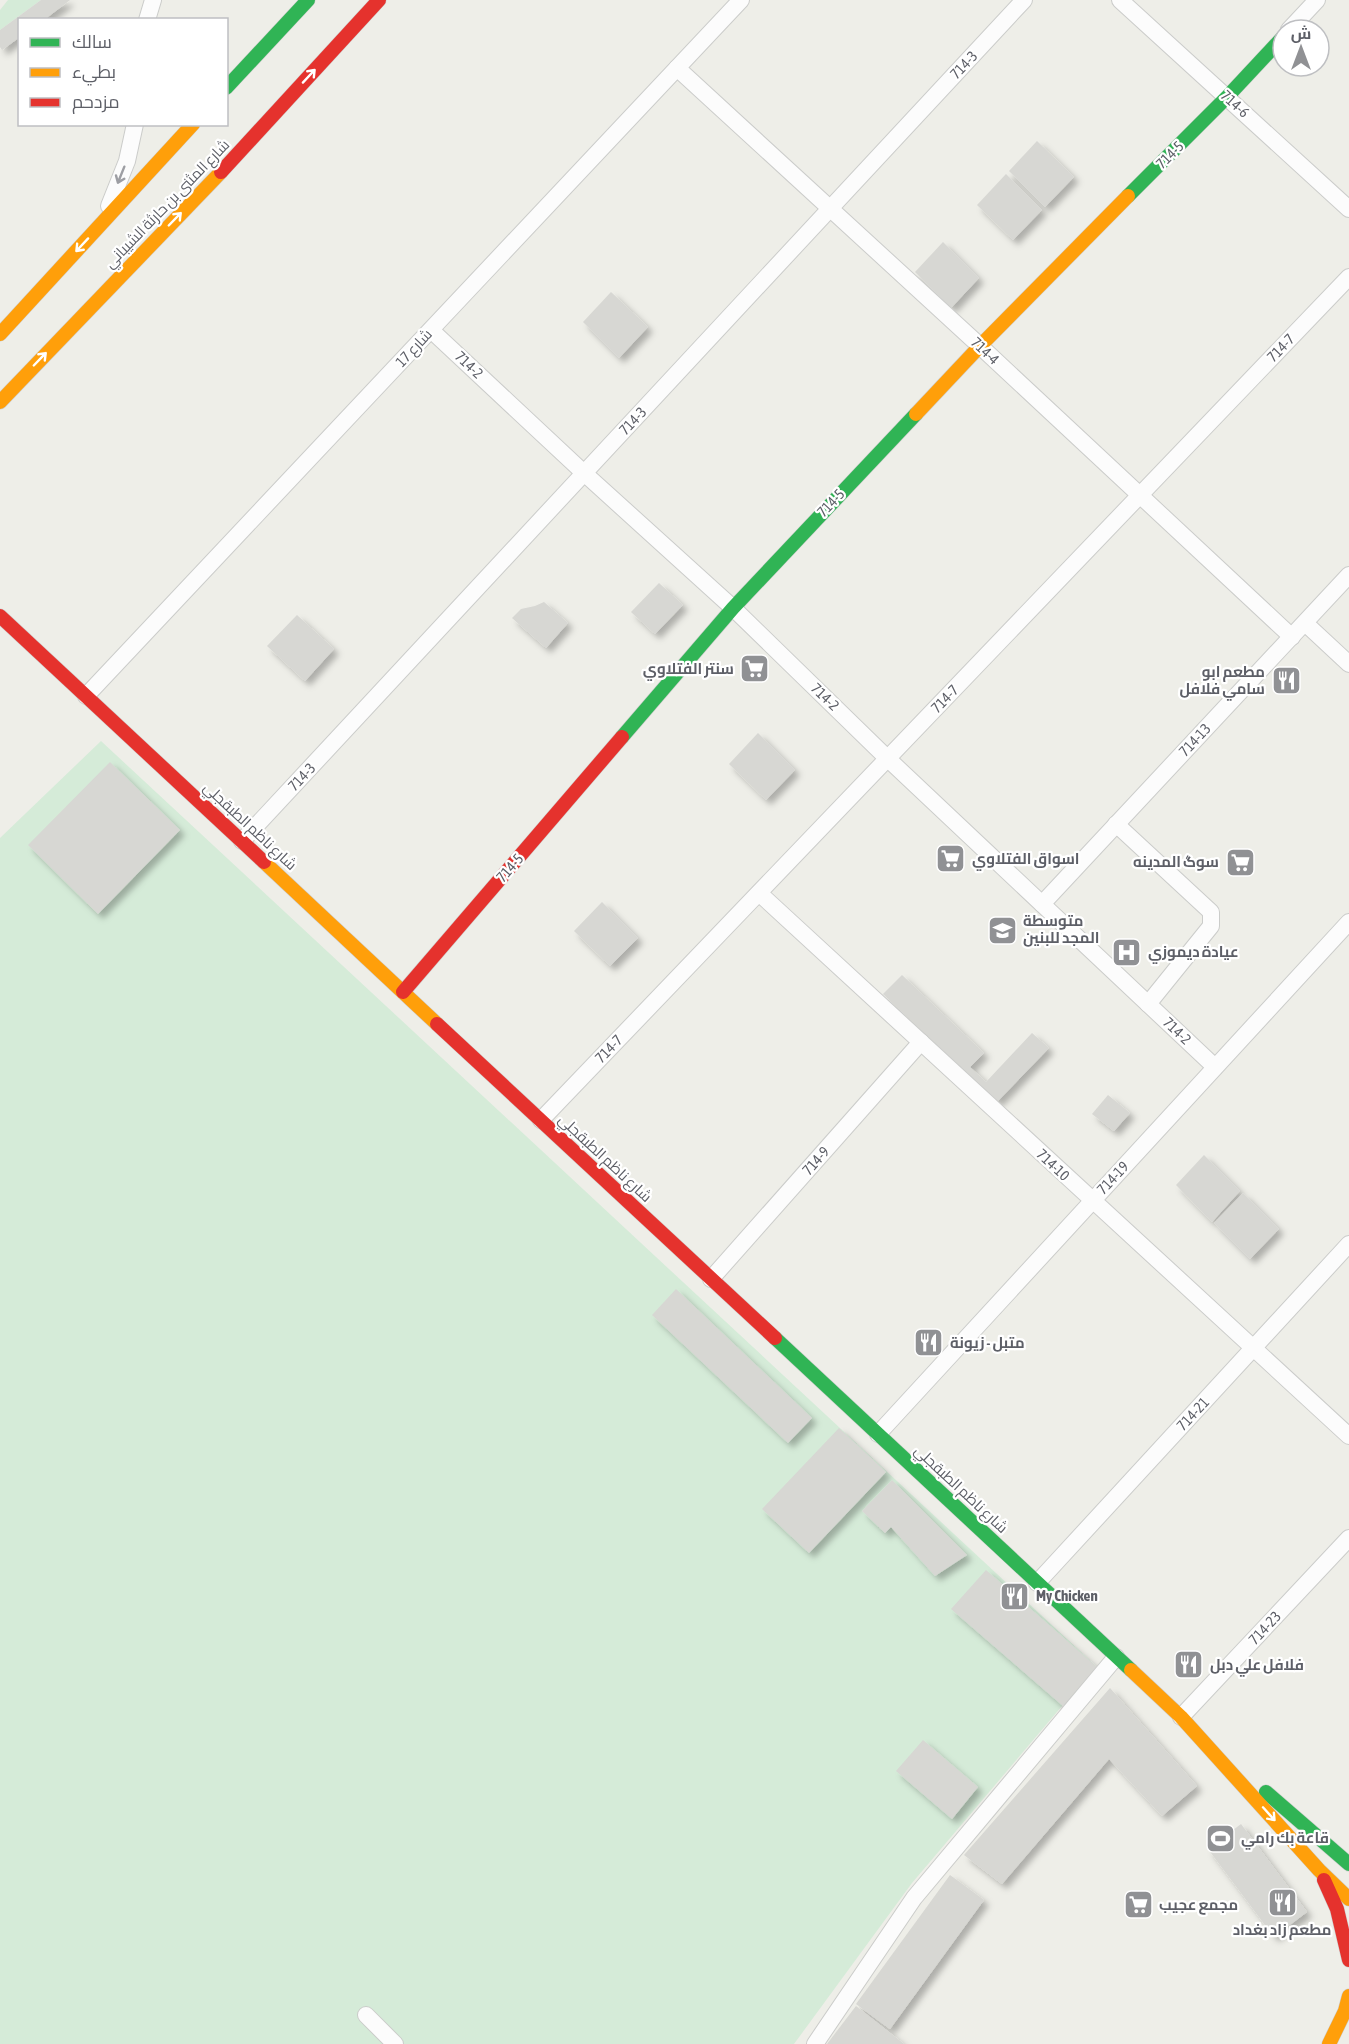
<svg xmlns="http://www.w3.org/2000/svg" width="1349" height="2044" font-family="'Asap Condensed',Cairo,sans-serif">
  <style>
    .green { fill: #d5ebd8 }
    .building { fill: #d7d7d3; filter: url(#shadow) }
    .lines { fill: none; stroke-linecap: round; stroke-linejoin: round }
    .street-casing { stroke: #cbccca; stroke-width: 18 }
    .fast-casing { stroke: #ccc; stroke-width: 15 }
    .slow-casing { stroke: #ccc; stroke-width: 15 }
    .jam-casing { stroke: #ccc; stroke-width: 15 }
    .street { stroke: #fcfcfc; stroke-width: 16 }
    .fast { stroke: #30b455; stroke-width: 14 }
    .slow { stroke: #ff9f0a; stroke-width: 14 }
    .jam { stroke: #e5322d; stroke-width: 14 }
    .oneway { stroke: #fff }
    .oneway2 { stroke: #9d9ea3 }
    .labels { text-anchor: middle; stroke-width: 4.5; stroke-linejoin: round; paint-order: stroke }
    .street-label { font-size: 15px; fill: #5d5f67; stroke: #fff }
    .poi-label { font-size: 15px; font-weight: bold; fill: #5d5f67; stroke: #fff; text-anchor: start }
  </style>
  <defs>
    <filter id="shadow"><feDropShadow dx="5" dy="5" stdDeviation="3" flood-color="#0004"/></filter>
  </defs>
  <rect width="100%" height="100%" fill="#eeeee8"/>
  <g class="green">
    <path d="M8 0H41L0 30V10Z"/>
    <path d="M101 741 1096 1666 912 1883 794 2044H0V838Z"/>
  </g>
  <g class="building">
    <path d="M41 0H70L44 20H20V37L2 50 0 47V30Z"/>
    <path d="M1037 141 1074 177 1045 207 1009 171Z"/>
    <path d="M1006 174 1042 210 1013 240 977 205Z"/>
    <path d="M943 242 979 278 951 308 915 272Z"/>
    <path d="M611 292 648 327 619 358 583 322Z"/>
    <path d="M659 583 683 605 655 634 631 612Z"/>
    <path d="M544 602 568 623 546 648 512 618 521 609 535 606Z"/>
    <path d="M297 615 334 649 305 681 267 646Z"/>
    <path d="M758 733 795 770 766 800 729 764Z"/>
    <path d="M110 762 180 830 98 914 28 845Z"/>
    <path d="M602 902 638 938 610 966 574 931Z"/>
    <path d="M902 975 984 1053 970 1067 986 1082 1032 1033 1049 1048 997 1102 883 994Z"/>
    <path d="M1108 1095 1130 1113 1114 1131 1092 1114Z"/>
    <path d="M1204 1155 1240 1191 1212 1222 1176 1185Z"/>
    <path d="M1243 1193 1279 1229 1250 1259 1214 1223Z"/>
    <path d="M676 1289 812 1418 788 1443 652 1315Z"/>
    <path d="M839 1428 886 1472 809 1553 762 1509Z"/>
    <path d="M892 1480 967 1555 935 1576 891 1527 885 1533 862 1511Z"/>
    <path d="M986 1570 1097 1667 1063 1706 951 1609Z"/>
    <path d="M1110 1688 1197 1786 1162 1816 1109 1759 1002 1884 964 1855Z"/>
    <path d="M923 1740 978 1787 952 1819 896 1771Z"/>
    <path d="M1241 1824 1307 1912 1274 1937 1208 1849Z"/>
    <path d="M950 1875 984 1900 890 2029 856 2004Z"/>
    <path d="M856 2006 904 2044H827Z"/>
  </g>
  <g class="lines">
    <defs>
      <g id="street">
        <path d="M1120 0 1349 209"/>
        <path d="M147 20 153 0"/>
        <path d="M1289 30 1317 0"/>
        <path d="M677 68 980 346 1292 637"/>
        <path d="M109 206 127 161 135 124"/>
        <path d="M431 330 584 473 733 608 887 758 1215 1067"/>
        <path d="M1305 623 1349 664"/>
        <path d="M86 696 741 0"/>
        <path d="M1116 824 1211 912V926L1148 1004"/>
        <path d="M242 841 1024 0"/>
        <path d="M759 893 1349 1436"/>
        <path d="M1042 904 1349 575"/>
        <path d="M541 1120 1349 277"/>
        <path d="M711 1279 921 1042"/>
        <path d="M878 1434 1349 922"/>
        <path d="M1037 1583 1349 1244"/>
        <path d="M1181 1717 1349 1538"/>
        <path d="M366 2015 395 2044"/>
        <path d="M815 2044 914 1898 1116 1657"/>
      </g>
      <g id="fast">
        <path d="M226 88 308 0"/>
        <path d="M1128 196 1227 97 1283 37"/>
        <path d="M622 737 733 608 916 414"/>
        <path d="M775 1338 1131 1670"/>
        <path d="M1266 1792 1349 1864"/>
      </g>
      <g id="slow">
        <path d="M0 334 193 124"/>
        <path d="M0 402 221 172"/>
        <path d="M916 414 980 346 1128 196"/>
        <path d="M264 862 437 1024"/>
        <path d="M1131 1670 1181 1717 1319 1870 1349 1899"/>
        <path d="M1329 2044 1345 2011 1349 1996"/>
      </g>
      <g id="jam">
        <path d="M221 172 379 0"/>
        <path d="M0 616 264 862"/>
        <path d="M403 992 622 737"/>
        <path d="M437 1024 775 1338"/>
        <path d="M1324 1880 1337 1909 1349 1960"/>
      </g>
    </defs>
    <use href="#street" class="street-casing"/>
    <use href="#fast" class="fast-casing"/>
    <use href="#slow" class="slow-casing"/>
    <use href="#jam" class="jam-casing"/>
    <use href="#street" class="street"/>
    <use href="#fast" class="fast"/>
    <use href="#slow" class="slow"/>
    <use href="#jam" class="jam"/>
  </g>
  <defs><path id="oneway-shaft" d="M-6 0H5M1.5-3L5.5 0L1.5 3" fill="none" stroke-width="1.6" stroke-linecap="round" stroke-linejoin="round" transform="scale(1.5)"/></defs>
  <g class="oneway">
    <use href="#oneway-shaft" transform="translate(309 76) rotate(-47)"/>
    <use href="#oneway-shaft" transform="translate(175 219) rotate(-46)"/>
    <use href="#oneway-shaft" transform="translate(82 245) rotate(133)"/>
    <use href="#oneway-shaft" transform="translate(40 359) rotate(-46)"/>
    <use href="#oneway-shaft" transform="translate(1269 1814) rotate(48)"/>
  </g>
  <use class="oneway2" href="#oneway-shaft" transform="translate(121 175) rotate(112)"/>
  <defs>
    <symbol id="supermarket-square" viewBox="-11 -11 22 22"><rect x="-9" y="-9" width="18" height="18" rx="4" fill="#909194" stroke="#fff"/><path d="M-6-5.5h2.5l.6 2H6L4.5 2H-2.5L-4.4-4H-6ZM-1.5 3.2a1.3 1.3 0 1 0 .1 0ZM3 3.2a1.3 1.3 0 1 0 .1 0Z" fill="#fff"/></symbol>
    <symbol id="restaurant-square" viewBox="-11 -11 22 22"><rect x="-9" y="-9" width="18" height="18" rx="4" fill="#909194" stroke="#fff"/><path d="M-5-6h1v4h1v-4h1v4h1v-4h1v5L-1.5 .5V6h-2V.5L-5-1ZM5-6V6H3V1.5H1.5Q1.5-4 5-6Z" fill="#fff"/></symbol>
    <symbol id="school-square" viewBox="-11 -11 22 22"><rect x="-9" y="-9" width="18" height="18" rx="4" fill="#909194" stroke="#fff"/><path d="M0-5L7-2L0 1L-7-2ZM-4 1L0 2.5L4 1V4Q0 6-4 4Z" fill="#fff"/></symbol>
    <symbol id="hospital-square" viewBox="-11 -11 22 22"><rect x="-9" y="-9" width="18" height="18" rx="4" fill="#909194" stroke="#fff"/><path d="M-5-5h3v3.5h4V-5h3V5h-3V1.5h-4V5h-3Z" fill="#fff"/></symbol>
    <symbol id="stadium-square" viewBox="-11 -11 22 22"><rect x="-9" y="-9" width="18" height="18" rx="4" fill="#909194" stroke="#fff"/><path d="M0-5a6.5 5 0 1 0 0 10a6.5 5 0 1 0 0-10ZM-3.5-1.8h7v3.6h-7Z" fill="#fff"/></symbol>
  </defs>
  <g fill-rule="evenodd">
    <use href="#supermarket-square" x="738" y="652" width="33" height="33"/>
    <use href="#restaurant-square" x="1270" y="664" width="33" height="33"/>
    <use href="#supermarket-square" x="934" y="842" width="33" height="33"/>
    <use href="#supermarket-square" x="1224" y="846" width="33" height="33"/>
    <use href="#school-square" x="986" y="914" width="33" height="33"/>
    <use href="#hospital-square" x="1110" y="936" width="33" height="33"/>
    <use href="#restaurant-square" x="912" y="1326" width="33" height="33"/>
    <use href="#restaurant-square" x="998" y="1580" width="33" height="33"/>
    <use href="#restaurant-square" x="1172" y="1648" width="33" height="33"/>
    <use href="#stadium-square" x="1204" y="1822" width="33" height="33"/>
    <use href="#restaurant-square" x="1266" y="1886" width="33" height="33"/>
    <use href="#supermarket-square" x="1122" y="1888" width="33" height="33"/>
  </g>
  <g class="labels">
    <g class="street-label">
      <text transform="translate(964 65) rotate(-47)" y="5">714-3</text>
      <text transform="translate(1235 104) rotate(42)" y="5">714-6</text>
      <text transform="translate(1170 155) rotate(-45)" y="5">714-5</text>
      <text transform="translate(167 204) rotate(-46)" y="5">شارع المثنى بن حارثة الشيباني</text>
      <text transform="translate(414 348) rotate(-47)" y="5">شارع 17</text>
      <text transform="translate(1281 348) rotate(-46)" y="5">714-7</text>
      <text transform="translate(985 351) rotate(43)" y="5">714-4</text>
      <text transform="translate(469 365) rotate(43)" y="5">714-2</text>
      <text transform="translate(633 421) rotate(-47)" y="5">714-3</text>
      <text transform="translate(831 503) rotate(-47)" y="5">714-5</text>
      <text transform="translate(825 697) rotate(44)" y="5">714-2</text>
      <text transform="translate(945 699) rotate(-46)" y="5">714-7</text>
      <text transform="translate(1195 740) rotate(-47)" y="5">714-13</text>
      <text transform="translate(302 777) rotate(-47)" y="5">714-3</text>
      <text transform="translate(250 826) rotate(43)" y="5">شارع ناظم الطبقجلي</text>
      <text transform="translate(510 868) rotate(-49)" y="5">714-5</text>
      <text transform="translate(1177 1031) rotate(43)" y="5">714-2</text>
      <text transform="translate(609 1049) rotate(-46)" y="5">714-7</text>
      <text transform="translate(605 1158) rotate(43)" y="5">شارع ناظم الطبقجلي</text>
      <text transform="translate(816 1161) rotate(-49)" y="5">714-9</text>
      <text transform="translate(1053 1165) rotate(43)" y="5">714-10</text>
      <text transform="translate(1113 1178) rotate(-47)" y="5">714-19</text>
      <text transform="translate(1193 1414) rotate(-47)" y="5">714-21</text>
      <text transform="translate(961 1489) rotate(43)" y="5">شارع ناظم الطبقجلي</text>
      <text transform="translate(1265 1628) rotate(-47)" y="5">714-23</text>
    </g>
    <g class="poi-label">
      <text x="734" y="674" text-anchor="end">سنتر الفتلاوي</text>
      <text x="1265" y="677" text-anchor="end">مطعم ابو<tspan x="1265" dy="17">سامي فلافل</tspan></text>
      <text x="972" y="864">اسواق الفتلاوي</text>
      <text x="1219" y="867" text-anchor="end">سوگ المدينه</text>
      <text x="1023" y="926">متوسطة<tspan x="1023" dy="17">المجد للبنين</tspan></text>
      <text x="1148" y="957">عيادة ديموزي</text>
      <text x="950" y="1348">متبل - زيونة</text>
      <text x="1036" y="1601">My Chicken</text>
      <text x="1210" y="1670">فلافل علي دبل</text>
      <text x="1241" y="1843">قاعة بك رامي</text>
      <text x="1159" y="1910">مجمع عجيب</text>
      <text x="1282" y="1935" text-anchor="middle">مطعم زاد بغداد</text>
    </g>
  </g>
  <rect x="18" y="18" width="210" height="108" fill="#ffffff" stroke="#bebfc2" stroke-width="1.5"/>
  <rect x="30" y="38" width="30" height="9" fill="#30b455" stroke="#bebfc2" stroke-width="1.5"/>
  <text x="72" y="48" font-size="18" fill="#5d5f67">سالك</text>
  <rect x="30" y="68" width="30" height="9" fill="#ff9f0a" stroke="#bebfc2" stroke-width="1.5"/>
  <text x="72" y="78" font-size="18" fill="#5d5f67">بطيء</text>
  <rect x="30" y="98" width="30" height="9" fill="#e5322d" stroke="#bebfc2" stroke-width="1.5"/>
  <text x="72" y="108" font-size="18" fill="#5d5f67">مزدحم</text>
  <g transform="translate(1301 48)"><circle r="28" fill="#ffffff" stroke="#bebfc2" stroke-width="1.5"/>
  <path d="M0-4.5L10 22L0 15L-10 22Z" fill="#909194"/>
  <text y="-9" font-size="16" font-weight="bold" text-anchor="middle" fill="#5d5f67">ش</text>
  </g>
</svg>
